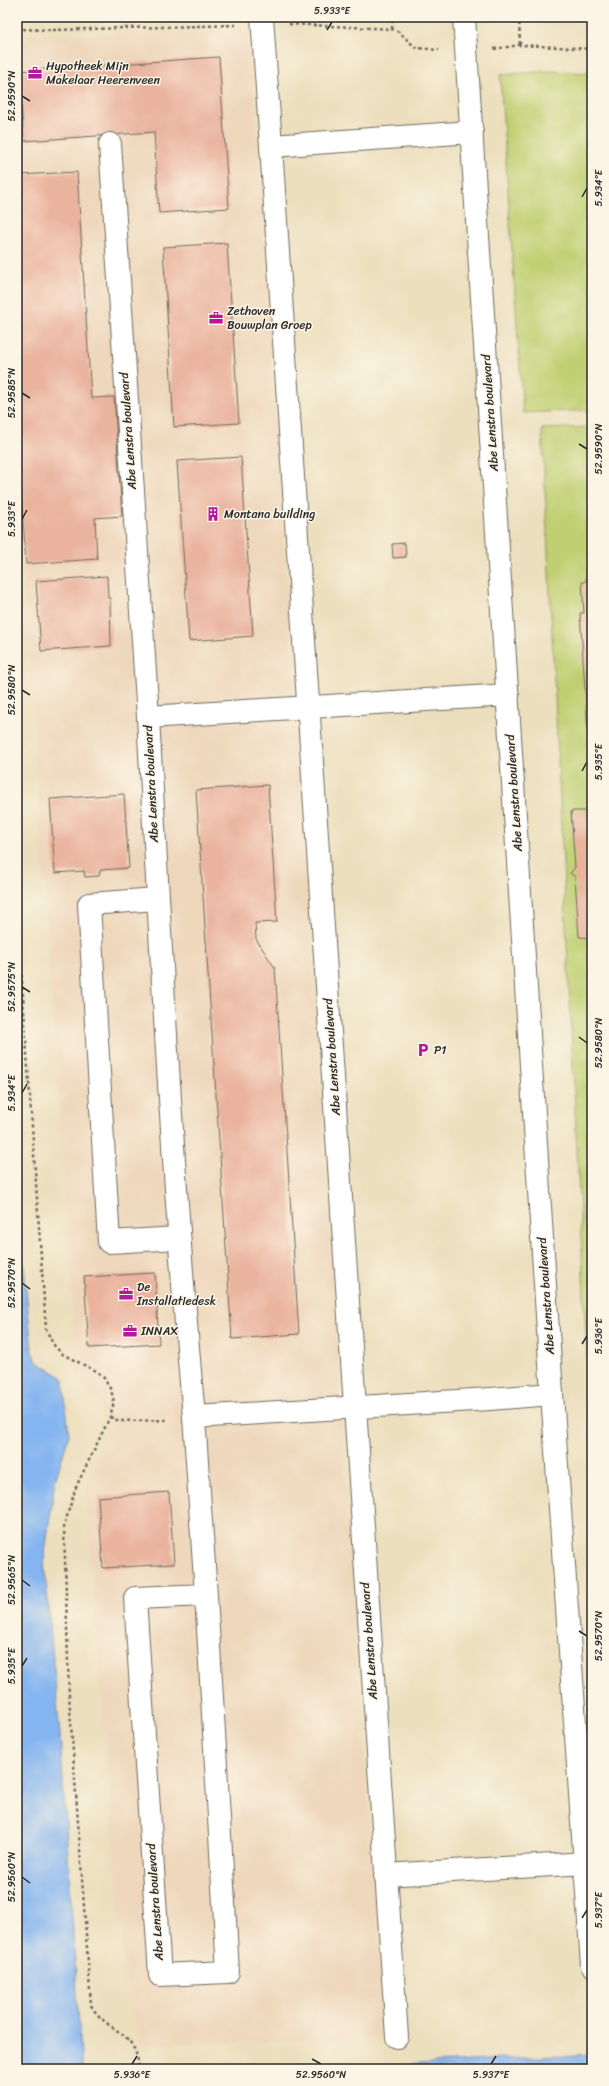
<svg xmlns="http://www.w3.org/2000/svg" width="609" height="2086" font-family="Sriracha,sans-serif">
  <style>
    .built { fill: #eed7bb }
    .green { fill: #bfcf71; stroke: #757d4e }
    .water { fill: #85b5f0; stroke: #58708e }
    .building { fill: #eab39e }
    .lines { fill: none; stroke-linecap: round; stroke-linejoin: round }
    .minor-casing { stroke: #6f6a5e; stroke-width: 24 }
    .path { stroke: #6f6a5e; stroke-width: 2.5; stroke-dasharray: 3 3; stroke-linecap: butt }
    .minor { stroke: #fff; stroke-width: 22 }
    .ticks { fill: none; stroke: #2b2b2b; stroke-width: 1.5 }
    .labels { text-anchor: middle; stroke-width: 3; stroke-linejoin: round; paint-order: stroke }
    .poi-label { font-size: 12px; fill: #2b2b2b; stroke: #fcf5e5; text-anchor: start }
    .street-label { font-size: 12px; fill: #2b2b2b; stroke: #fcf5e5 }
    .neatline { fill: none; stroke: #2b2b2b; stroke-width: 1.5 }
    .ticks-label { font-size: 10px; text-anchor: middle; fill: #2b2b2b }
  </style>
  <rect width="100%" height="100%" fill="#fcf5e5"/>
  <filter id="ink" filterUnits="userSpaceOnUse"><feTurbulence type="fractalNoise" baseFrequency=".025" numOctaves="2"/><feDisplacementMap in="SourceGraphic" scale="8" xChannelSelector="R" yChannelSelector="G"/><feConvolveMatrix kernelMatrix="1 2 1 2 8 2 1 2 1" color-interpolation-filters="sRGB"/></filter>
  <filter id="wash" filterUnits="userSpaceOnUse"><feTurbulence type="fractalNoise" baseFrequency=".012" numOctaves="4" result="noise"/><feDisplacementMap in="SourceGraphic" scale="16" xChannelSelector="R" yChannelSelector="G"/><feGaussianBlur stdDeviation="0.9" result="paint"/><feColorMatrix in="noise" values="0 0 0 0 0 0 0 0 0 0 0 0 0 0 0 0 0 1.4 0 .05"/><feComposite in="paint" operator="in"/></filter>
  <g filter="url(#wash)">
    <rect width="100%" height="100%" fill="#ecdfbd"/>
    <path class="built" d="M249 28 384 2038 139 2045 124 1962 85 1496 109 1419 77 1377 17 472V34L50 36Z"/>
    <g class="green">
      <path d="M548 71 592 73V410L523 413 500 75Z"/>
      <path d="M592 427V1460L542 429Z"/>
    </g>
    <g class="water">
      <path d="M17 1193 32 1352 37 1362 63 1378 69 1435 55 1481 44 1560 60 1735 82 2069H17Z"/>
      <path d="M592 2054V2069H332Z"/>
    </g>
    <g id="blocks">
      <g class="building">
        <path d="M219 57 229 208 159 213 154 132 24 141 19 71Z"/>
        <path d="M77 172 91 398 114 397 122 516 95 518 97 559 26 564 17 429V175Z"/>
        <path d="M227 243 239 423 174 427 163 247Z"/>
        <path d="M241 457 253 636 189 641 177 461Z"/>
        <path d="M405 543 406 557 393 558 392 544Z"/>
        <path d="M592 562V779H591L580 613H584L582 582H585Z"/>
        <path d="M107 576 108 598H110L111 646 41 651 36 581Z"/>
        <path d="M268 785 277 922 255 923 256 939 275 968 299 1334 232 1339 196 790Z"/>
        <path d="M124 794 129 868 100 870 99 876 85 877 84 871 55 873 50 799Z"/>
        <path d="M571 811H592V938L579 937 575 877 570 873 575 868Z"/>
        <path d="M155 1273 159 1344 89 1348 84 1277Z"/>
        <path d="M169 1492 174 1564 103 1568 98 1497Z"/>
      </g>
    </g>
  </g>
  <g filter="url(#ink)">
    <use href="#blocks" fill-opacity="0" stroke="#6f6a5e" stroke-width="1"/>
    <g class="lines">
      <defs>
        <g id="minor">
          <path d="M262 17 271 146 472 132"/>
          <path d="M464 17 552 1394 592 1965"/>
          <path d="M110 144 148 717 508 695"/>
          <path d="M271 146 397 2037"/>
          <path d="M148 717C161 951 173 1184 194 1417L490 1399 552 1394"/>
          <path d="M157 899 89 904 109 1242 179 1238"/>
          <path d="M194 1417 206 1595 228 1972 160 1975 135 1598 206 1595"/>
          <path d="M385 1875 586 1863"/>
        </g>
      </defs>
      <use href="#minor" class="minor-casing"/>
      <g class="path">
        <path d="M519 17 520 45"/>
        <path d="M289 24 392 29 399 32 416 48 439 50"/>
        <path d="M17 29 53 30 236 25"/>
        <path d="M392 29 393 17"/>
        <path d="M494 49 520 45 592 49"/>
        <path d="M17 640 21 716 17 760"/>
        <path d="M17 909 46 1329 53 1344 62 1354 98 1372 104 1378 111 1390 114 1402 110 1417 76 1487 64 1526 69 1695 91 2005C107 2034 136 2028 139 2069"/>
        <path d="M110 1417 119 1421 167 1420"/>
      </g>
      <use href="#minor" class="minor"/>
    </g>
  </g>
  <path class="ticks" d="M327 30 332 22M22 96 30 101M582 197 587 188M22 393 30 398M579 444 587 449M22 519 27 510M22 690 30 695M582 771 587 762M22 987 30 992M579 1037 587 1043M22 1093 27 1084M22 1283 30 1289M582 1344 587 1336M22 1580 30 1586M579 1631 587 1636M22 1666 27 1658M22 1877 30 1883M582 1918 587 1910M312 2059 321 2064M132 2064 137 2056M491 2064 496 2056"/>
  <defs>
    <symbol id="office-bare" viewBox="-9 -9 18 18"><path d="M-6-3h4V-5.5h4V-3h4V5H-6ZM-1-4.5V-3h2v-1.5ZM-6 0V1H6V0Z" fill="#b5179e" stroke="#fcf5e5" stroke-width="2.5" paint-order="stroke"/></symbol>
    <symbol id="building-bare" viewBox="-9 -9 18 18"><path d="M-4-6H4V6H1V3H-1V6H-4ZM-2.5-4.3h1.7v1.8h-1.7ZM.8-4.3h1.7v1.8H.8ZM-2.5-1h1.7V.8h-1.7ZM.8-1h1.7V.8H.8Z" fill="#b5179e" stroke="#fcf5e5" stroke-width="2.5" paint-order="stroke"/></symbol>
    <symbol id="parking-bare" viewBox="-9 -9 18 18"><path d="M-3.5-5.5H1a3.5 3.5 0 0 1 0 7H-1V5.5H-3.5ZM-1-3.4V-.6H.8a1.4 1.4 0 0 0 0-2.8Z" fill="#b5179e" stroke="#fcf5e5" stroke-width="2.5" paint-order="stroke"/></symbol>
  </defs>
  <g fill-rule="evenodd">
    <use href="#office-bare" x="25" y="63" width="20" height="20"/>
    <use href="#office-bare" x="206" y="308" width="20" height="20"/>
    <use href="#building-bare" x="203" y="504" width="20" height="20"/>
    <use href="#parking-bare" x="413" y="1040" width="20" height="20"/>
    <use href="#office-bare" x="116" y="1284" width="20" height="20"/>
    <use href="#office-bare" x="120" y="1321" width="20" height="20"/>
  </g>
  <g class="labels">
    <g class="poi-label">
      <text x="46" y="70">Hypotheek Mijn<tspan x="46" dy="14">Makelaar Heerenveen</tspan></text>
      <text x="227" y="315">Zethoven<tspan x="227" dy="14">Bouwplan Groep</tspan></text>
      <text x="224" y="518">Montana building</text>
      <text x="434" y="1054">P1</text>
      <text x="137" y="1291">De<tspan x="137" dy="14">Installatiedesk</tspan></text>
      <text x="141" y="1335">INNAX</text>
    </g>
    <g class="street-label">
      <text transform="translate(490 413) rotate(-94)" y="4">Abe Lenstra boulevard</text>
      <text transform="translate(128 431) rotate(-94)" y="4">Abe Lenstra boulevard</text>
      <text transform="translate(151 784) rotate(-93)" y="4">Abe Lenstra boulevard</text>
      <text transform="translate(514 793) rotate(-94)" y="4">Abe Lenstra boulevard</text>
      <text transform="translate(332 1057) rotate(-94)" y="4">Abe Lenstra boulevard</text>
      <text transform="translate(546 1296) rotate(-94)" y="4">Abe Lenstra boulevard</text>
      <text transform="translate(369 1641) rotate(-94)" y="4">Abe Lenstra boulevard</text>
      <text transform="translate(155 1902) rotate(-94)" y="4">Abe Lenstra boulevard</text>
    </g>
  </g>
  <rect width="609" height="2086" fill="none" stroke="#fcf5e5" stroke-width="44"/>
  <rect x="22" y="22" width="565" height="2042" class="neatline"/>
  <g class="ticks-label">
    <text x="332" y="14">5.933°E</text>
    <text transform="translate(11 96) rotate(-90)" y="4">52.9590°N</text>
    <text transform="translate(598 188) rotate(-90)" y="4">5.934°E</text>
    <text transform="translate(11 393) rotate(-90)" y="4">52.9585°N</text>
    <text transform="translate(598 449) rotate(-90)" y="4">52.9590°N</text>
    <text transform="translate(11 519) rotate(-90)" y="4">5.933°E</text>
    <text transform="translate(11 690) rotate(-90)" y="4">52.9580°N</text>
    <text transform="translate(598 762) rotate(-90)" y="4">5.935°E</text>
    <text transform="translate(11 987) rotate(-90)" y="4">52.9575°N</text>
    <text transform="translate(598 1043) rotate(-90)" y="4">52.9580°N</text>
    <text transform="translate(11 1093) rotate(-90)" y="4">5.934°E</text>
    <text transform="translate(11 1283) rotate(-90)" y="4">52.9570°N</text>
    <text transform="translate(598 1336) rotate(-90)" y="4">5.936°E</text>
    <text transform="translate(11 1580) rotate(-90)" y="4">52.9565°N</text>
    <text transform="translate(598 1636) rotate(-90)" y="4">52.9570°N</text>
    <text transform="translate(11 1666) rotate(-90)" y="4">5.935°E</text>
    <text transform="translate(11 1877) rotate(-90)" y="4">52.9560°N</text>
    <text transform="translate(598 1910) rotate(-90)" y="4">5.937°E</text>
    <text x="132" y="2078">5.936°E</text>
    <text x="321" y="2078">52.9560°N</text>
    <text x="491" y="2078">5.937°E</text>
  </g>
</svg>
